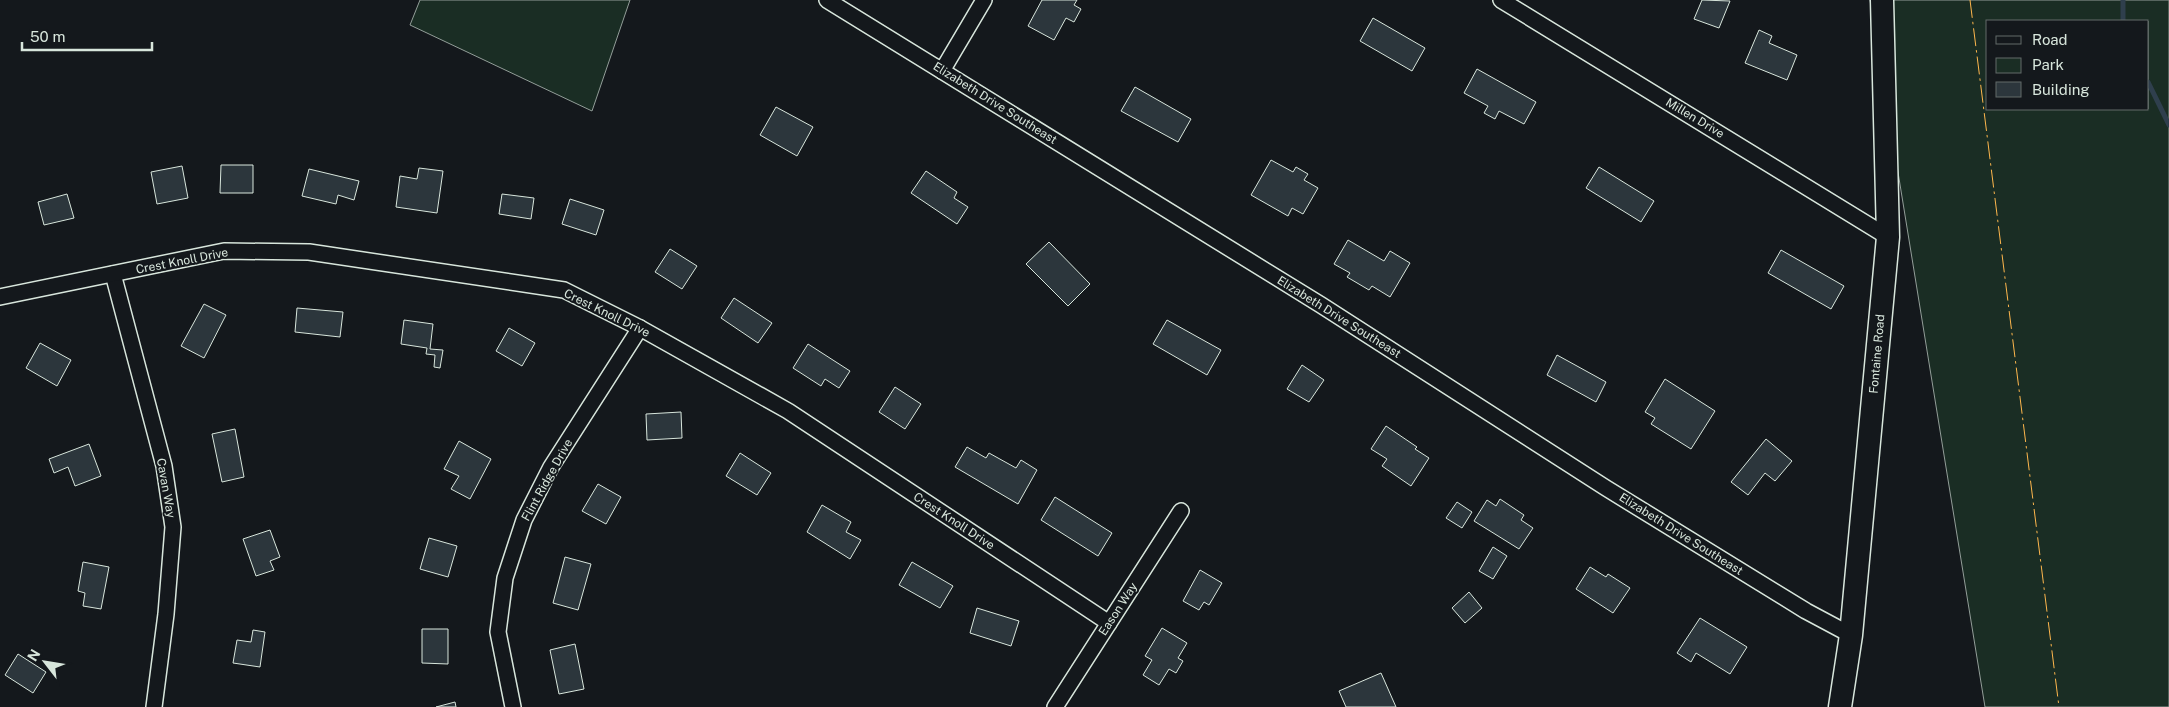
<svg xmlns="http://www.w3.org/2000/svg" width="2169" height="707" font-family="'Public Sans',sans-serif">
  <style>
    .green { fill: #1a2d24; stroke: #939e99; fill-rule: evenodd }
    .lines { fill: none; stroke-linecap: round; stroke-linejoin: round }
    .stream { stroke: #2f3f4d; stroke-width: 5 }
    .building { fill: #2c363c; stroke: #d8e6dc }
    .minor-casing { stroke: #d8e6dc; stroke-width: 18 }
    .secondary-casing { stroke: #d8e6dc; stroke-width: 25 }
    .minor { stroke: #14181c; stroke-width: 15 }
    .secondary { stroke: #14181c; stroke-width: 22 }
    .power { stroke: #ffb74d; stroke-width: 1; stroke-dasharray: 18 4 2.5 4; stroke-linecap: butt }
    .labels { text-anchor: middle; stroke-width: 4; stroke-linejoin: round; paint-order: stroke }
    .street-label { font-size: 12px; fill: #d8e6dc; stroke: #14181c }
  </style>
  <rect width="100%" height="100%" fill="#14181c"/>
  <g class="green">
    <path d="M420 0H630L592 111 410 25Z"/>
    <path d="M1870 0H2169V707H1985ZM1988 21H2148V109H1988Z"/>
  </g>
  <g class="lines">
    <g class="stream">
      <path d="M2123 0V21"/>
      <path d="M2148 82 2169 125"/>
    </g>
  </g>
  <g class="building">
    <path d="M1042 0H1077L1074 5 1081 9 1074 22 1066 18 1054 40 1028 26Z"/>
    <path d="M1702 0 1730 1 1719 28 1694 19Z"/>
    <path d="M1373 18 1425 48 1412 71 1360 41Z"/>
    <path d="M1759 30 1772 36 1769 43 1797 55 1787 80 1745 63Z"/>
    <path d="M1477 69 1536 102 1524 124 1499 111 1495 119 1484 113 1488 106 1464 93Z"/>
    <path d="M1135 87 1191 119 1178 142 1121 111Z"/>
    <path d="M776 107 813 127 797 156 760 135Z"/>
    <path d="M1271 160 1293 172 1296 167 1308 174 1304 180 1318 188 1303 214 1292 208 1288 216 1251 195Z"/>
    <path d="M221 165H253V193H220Z"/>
    <path d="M182 166 188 198 157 204 151 172Z"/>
    <path d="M1599 167 1654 201 1641 222 1586 188Z"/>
    <path d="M419 168 443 171 437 213 396 207 400 176 417 179Z"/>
    <path d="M309 169 359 181 354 200 338 195 336 204 302 196Z"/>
    <path d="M926 171 957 192 954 198 968 207 957 224 911 193Z"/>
    <path d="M67 194 74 218 44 225 38 202Z"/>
    <path d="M502 194 534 198 531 219 499 214Z"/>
    <path d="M570 199 604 210 596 235 562 224Z"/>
    <path d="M1348 240 1384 261 1390 251 1410 263 1390 297 1372 286 1369 290 1347 277 1350 273 1334 264Z"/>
    <path d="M1049 242 1090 284 1068 306 1026 264Z"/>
    <path d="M670 249 697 266 682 289 655 272Z"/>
    <path d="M1781 250 1844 286 1831 309 1768 273Z"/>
    <path d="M734 298 772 323 758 343 721 318Z"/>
    <path d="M204 304 226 315 204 358 181 346Z"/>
    <path d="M297 308 343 312 340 337 295 332Z"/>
    <path d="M404 320 433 324 430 349 443 350 440 368 434 367 435 355 426 354 427 348 401 344Z"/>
    <path d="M1167 320 1221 350 1207 375 1153 344Z"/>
    <path d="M509 328 535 343 522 366 496 351Z"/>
    <path d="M40 343 71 360 57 386 26 368Z"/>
    <path d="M808 344 850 371 839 388 825 379 821 386 793 368Z"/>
    <path d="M1557 355 1606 382 1596 402 1547 375Z"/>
    <path d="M1302 365 1324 380 1309 402 1287 389Z"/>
    <path d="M1665 379 1715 411 1691 449 1651 424 1655 418 1645 412Z"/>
    <path d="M895 387 921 404 905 429 879 412Z"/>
    <path d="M681 412 682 438 647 440 646 414Z"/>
    <path d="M1386 426 1417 447 1415 449 1429 458 1411 486 1382 466 1387 459 1371 449Z"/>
    <path d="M235 429 244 477 222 482 212 434Z"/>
    <path d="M1766 439 1792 461 1775 481 1765 473 1748 495 1731 482Z"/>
    <path d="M459 441 491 459 470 499 451 489 459 476 444 469Z"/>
    <path d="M89 444 101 476 75 486 68 467 54 473 49 459Z"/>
    <path d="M967 447 986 458 989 453 1016 468 1021 460 1037 470 1018 504 955 467Z"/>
    <path d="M740 453 771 473 757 495 726 476Z"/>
    <path d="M598 484 621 497 606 524 582 511Z"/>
    <path d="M1055 497 1112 533 1098 556 1041 520Z"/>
    <path d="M1500 499 1524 515 1521 520 1533 528 1519 549 1474 521 1487 500 1496 506Z"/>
    <path d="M1457 502 1472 512 1462 528 1446 518Z"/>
    <path d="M822 505 851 522 846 532 861 540 850 559 807 532Z"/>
    <path d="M270 530 280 557 270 561 274 570 256 576 243 539Z"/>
    <path d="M429 538 457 546 448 577 420 569Z"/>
    <path d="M1493 547 1507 556 1493 579 1479 571Z"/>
    <path d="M565 557 591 564 578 610 553 603Z"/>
    <path d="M83 562 109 567 101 609 83 606 85 593 78 591Z"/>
    <path d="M912 562 953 586 940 608 899 585Z"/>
    <path d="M1590 567 1606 577 1608 574 1630 588 1613 613 1576 589Z"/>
    <path d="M1200 570 1222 583 1209 605 1204 602 1199 610 1183 601Z"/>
    <path d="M1469 592 1482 608 1465 623 1452 608Z"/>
    <path d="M977 608 1019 621 1011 646 970 633Z"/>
    <path d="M1700 618 1747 647 1730 674 1696 653 1691 662 1677 653Z"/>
    <path d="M1162 628 1187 643 1178 658 1183 661 1176 673 1169 669 1159 685 1143 675 1152 660 1145 656Z"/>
    <path d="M422 629H448V664L422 663Z"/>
    <path d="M253 630 265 632 260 667 233 663 237 640 251 642Z"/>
    <path d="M575 644 584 689 559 694 550 650Z"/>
    <path d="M18 654 46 672 33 693 5 675Z"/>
    <path d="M1381 673 1396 707H1346L1339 691Z"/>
    <path d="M455 702 456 707H436Z"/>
  </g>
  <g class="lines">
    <defs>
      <g id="minor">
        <path d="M827 0 1321 305 1606 488 1806 611 1851 635"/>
        <path d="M1501 0 1888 237"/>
        <path d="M942 71 984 0"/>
        <path d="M113 274 164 466 173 527 166 614 154 707"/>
        <path d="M0 297 224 251 309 252 564 290 640 328 788 411 1109 623"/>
        <path d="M513 707 498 632 505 578 524 520 551 467 640 328"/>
        <path d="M1055 707 1181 511"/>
      </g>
      <path id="secondary" d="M1840 707 1851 635 1888 237 1882 0"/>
    </defs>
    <use href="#minor" class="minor-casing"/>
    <use href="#secondary" class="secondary-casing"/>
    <use href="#minor" class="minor"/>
    <use href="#secondary" class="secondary"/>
    <path class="power" d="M1970 0 2059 707"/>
  </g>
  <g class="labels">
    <g class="street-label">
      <text transform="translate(995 103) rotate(32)" y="4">Elizabeth Drive Southeast</text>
      <text transform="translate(1695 118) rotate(31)" y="4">Millen Drive</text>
      <text transform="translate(182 261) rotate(-11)" y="4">Crest Knoll Drive</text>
      <text transform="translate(607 313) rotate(26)" y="4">Crest Knoll Drive</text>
      <text transform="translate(1339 317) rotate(32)" y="4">Elizabeth Drive Southeast</text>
      <text transform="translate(1877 354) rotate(-85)" y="4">Fontaine Road</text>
      <text transform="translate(547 480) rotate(-61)" y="4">Flint Ridge Drive</text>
      <text transform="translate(166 488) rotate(80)" y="4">Cavan Way</text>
      <text transform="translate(954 521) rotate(33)" y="4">Crest Knoll Drive</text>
      <text transform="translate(1681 534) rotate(32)" y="4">Elizabeth Drive Southeast</text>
      <text transform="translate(1118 609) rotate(-57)" y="4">Eason Way</text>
    </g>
  </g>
  <rect x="1986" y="20" width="162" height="90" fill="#14181c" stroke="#626a69"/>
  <rect x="1996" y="36" width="25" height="8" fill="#14181c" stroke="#626a69"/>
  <text x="2032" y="45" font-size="15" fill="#d8e6dc">Road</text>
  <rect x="1996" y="58" width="25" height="15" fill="#1a2d24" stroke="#626a69"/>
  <text x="2032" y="70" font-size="15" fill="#d8e6dc">Park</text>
  <rect x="1996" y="82" width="25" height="15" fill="#2c363c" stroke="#626a69"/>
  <text x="2032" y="95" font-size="15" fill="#d8e6dc">Building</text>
  <g transform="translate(45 662) rotate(301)" stroke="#14181c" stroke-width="4" paint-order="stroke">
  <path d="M0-4L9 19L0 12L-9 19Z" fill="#d8e6dc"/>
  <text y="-8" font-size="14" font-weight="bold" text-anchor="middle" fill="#d8e6dc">N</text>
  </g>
  <path d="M22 42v8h130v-8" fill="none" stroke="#d8e6dc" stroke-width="2.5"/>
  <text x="30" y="42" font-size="15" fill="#d8e6dc" stroke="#14181c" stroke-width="4" paint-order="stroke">50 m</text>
</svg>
